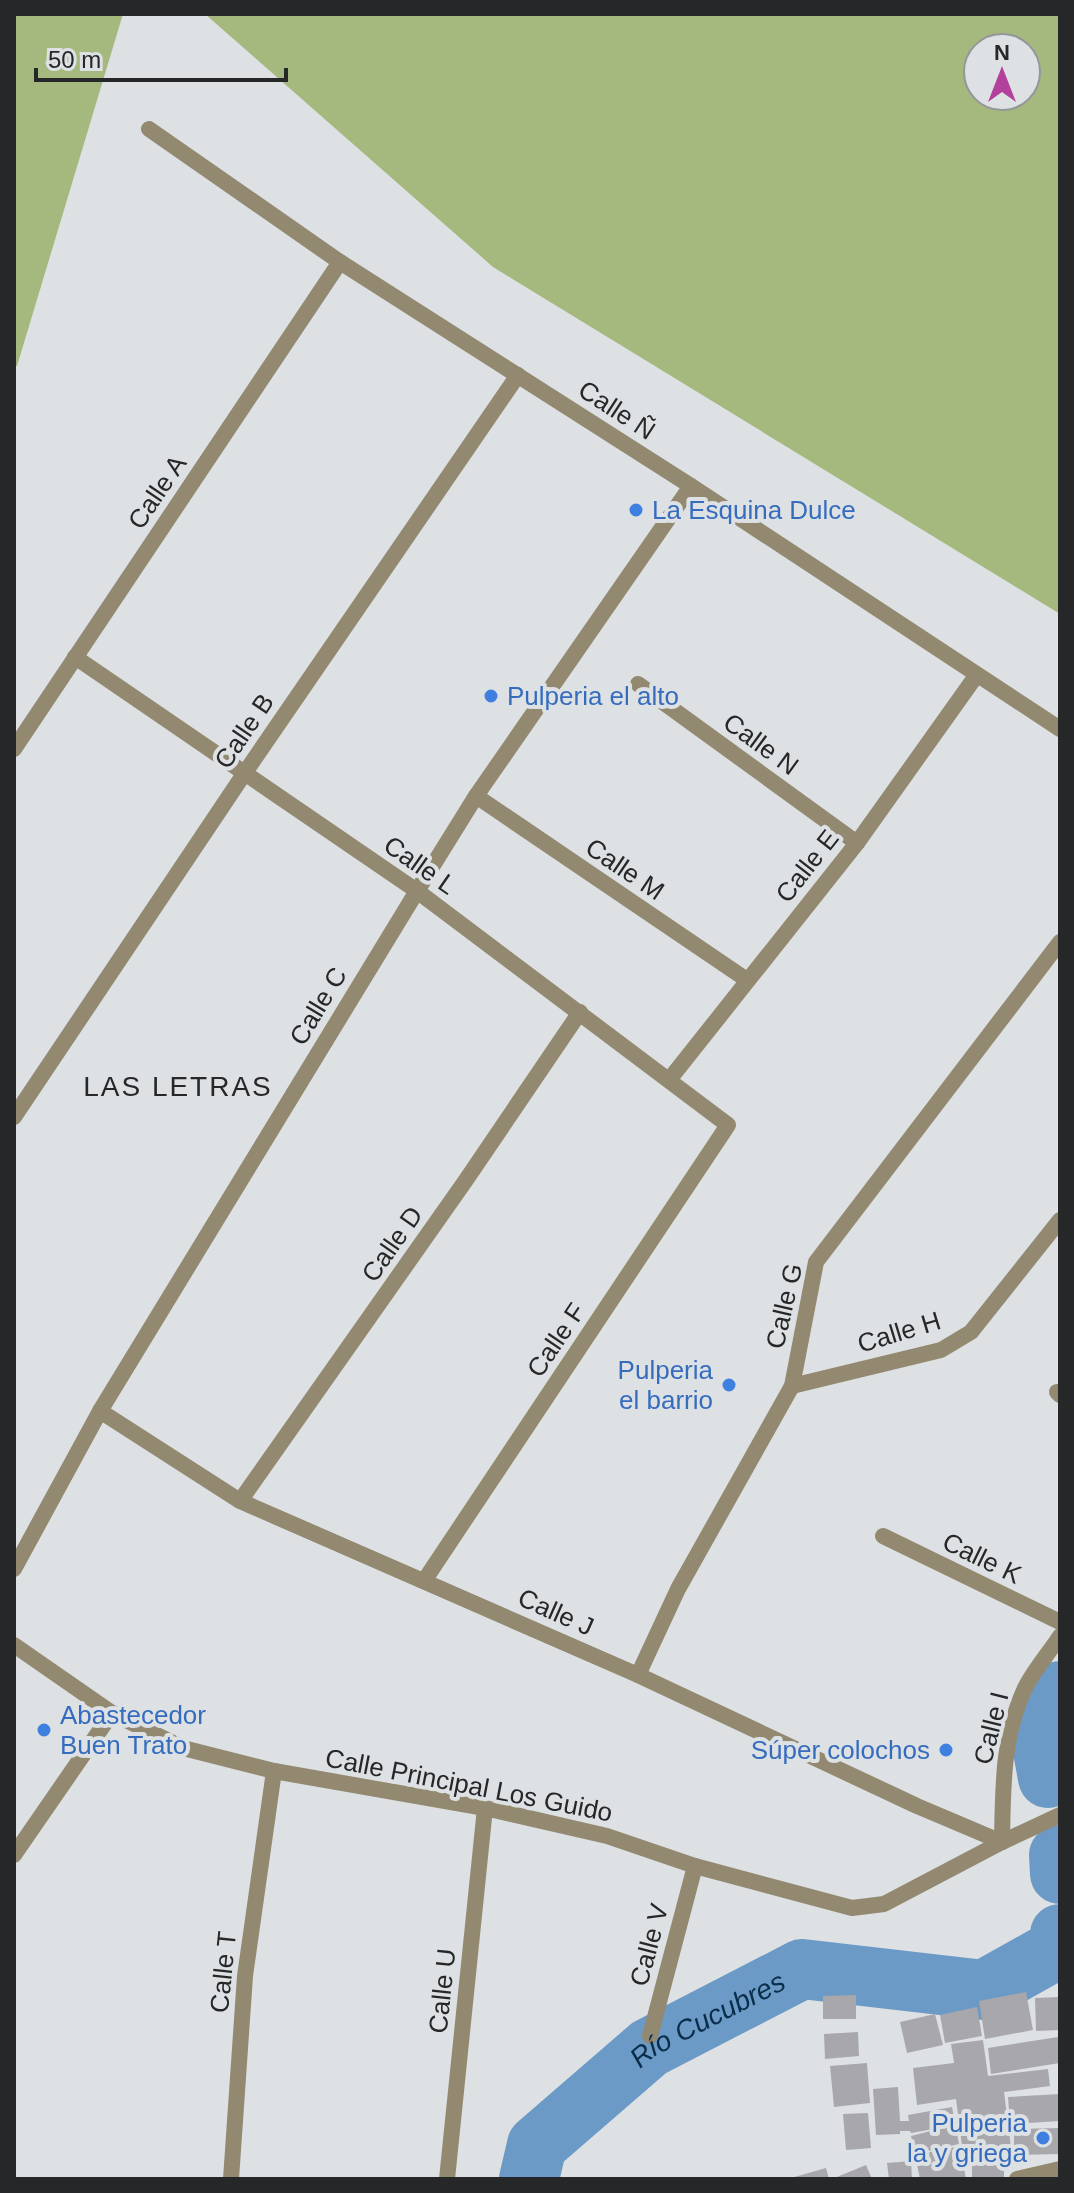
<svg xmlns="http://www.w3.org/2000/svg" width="1074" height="2193" font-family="Arial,sans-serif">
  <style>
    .forest { fill: #a5b97f; fill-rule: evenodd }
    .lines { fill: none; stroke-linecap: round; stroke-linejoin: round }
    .river { stroke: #6c9ac6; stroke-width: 60 }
    .building { fill: #a8a7ac }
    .service { stroke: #928970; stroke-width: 16 }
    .minor { stroke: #928970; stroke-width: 16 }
    .shop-dot { fill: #3f7fe0; stroke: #dde1e4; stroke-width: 3 }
    .labels { text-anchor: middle; stroke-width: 8; stroke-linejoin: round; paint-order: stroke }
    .street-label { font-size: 26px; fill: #262729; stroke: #dde1e4 }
    .shop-label { font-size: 26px; fill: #366cbe; stroke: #dde1e4; text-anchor: start }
    .neighbourhood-label { font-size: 28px; letter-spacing: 2px; fill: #262729; stroke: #dde1e4 }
    .water-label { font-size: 28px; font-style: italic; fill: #0a2d4b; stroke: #dde1e4 }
  </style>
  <rect width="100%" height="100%" fill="#dde1e4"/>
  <g class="forest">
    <path d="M14 14H123L17 366H14Z"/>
    <path d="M205 14H1060V614L493 267ZM978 48H1026V96H978Z"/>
  </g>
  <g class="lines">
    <g class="river">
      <path d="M1048 1778 1040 1734 1051 1694 1060 1691"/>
      <path d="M1059 1855 1060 1874"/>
      <path id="s1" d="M529 2179 537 2145 649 2048 802 1969 984 1990 1059 1948 1060 1934"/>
    </g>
  </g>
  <g class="building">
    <path d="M1026 1992 1033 2030 985 2039 979 2001Z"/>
    <path d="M856 1995V2019H823V1996Z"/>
    <path d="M1060 1997V2030L1036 2031 1035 1998Z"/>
    <path d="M977 2007 982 2036 945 2043 940 2015Z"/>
    <path d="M935 2014 943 2045 907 2053 900 2022Z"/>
    <path d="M858 2032 859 2056 825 2059 824 2034Z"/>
    <path d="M1058 2037 1060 2063 991 2074 988 2048Z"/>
    <path d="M983 2040 988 2076 1048 2069 1050 2086 1004 2092 1012 2155 964 2161 956 2099 917 2105 913 2068 954 2063 951 2044Z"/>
    <path d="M867 2063 870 2103 834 2107 830 2066Z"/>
    <path d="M898 2087 900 2121H909L908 2115 952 2107 959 2144 915 2154 911 2136 950 2126 911 2133 910 2131H900V2134L876 2135 873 2089Z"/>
    <path d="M1060 2094V2121L1010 2124 1008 2097Z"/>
    <path d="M868 2113 871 2148 846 2150 843 2114Z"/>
    <path d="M1060 2128V2154L1014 2155V2129Z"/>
    <path d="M960 2146 966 2179H920L915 2155Z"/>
    <path d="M1004 2159V2179H972V2161Z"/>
    <path d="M911 2161 912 2179H889L887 2163Z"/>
    <path d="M866 2165 872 2179H832Z"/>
    <path d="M826 2168 829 2179H792L791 2178Z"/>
  </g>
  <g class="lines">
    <g class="service">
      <path d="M638 684 857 843"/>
      <path d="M476 796 747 980"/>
      <path d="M1057 1392 1060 1395"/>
      <path d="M883 1536 1060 1622"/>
      <path d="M14 1855 112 1713"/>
      <path d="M650 2036 695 1866"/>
      <path d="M231 2179 245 1976 274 1771"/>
      <path d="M447 2179 485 1808"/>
    </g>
    <g class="minor">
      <path d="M149 129 340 262 691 486 1060 729"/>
      <path d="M75 657 417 891 728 1125 424 1581"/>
      <path d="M14 749 340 262"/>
      <path d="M669 1080 857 843 976 676"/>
      <path d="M14 1117 244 774 518 375"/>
      <path d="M792 1386 941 1350 971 1332 1060 1220"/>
      <path d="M100 1411 240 1501 638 1675 917 1806 1002 1842"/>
      <path d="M240 1501 466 1180 580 1012"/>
      <path d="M14 1569 100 1411 417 891 476 796 691 486"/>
      <path d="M14 1645 112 1713 183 1748 274 1771 485 1808 607 1836 695 1866 852 1908 884 1904 1002 1842 1060 1815"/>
      <path d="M638 1675 678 1589 792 1386 816 1262 1060 942"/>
      <path d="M1002 1842C1003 1790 1002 1736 1025 1688 1034 1670 1049 1653 1060 1636"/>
      <path d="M1017 2179 1060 2169"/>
    </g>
  </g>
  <g class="shop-dot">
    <circle cx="636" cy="510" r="8"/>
    <circle cx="491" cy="696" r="8"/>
    <circle cx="729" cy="1385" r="8"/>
    <circle cx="44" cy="1730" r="8"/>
    <circle cx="946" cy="1750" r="8"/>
    <circle cx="1043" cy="2138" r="8"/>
  </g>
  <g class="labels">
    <g class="street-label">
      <text transform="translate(617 410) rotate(33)" y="9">Calle Ñ</text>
      <text transform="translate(157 492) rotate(-56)" y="9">Calle A</text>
      <text transform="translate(244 731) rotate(-56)" y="9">Calle B</text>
      <text transform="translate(761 744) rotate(36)" y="9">Calle N</text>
      <text transform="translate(420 865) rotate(35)" y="9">Calle L</text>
      <text transform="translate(807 866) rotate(-52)" y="9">Calle E</text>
      <text transform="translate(625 869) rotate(34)" y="9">Calle M</text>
      <text transform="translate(318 1006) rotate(-59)" y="9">Calle C</text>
      <text transform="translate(392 1244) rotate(-55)" y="9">Calle D</text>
      <text transform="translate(784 1306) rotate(-77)" y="9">Calle G</text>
      <text transform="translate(899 1332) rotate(-17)" y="9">Calle H</text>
      <text transform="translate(556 1340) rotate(-56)" y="9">Calle F</text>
      <text transform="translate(982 1558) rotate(26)" y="9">Calle K</text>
      <text transform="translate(556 1612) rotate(24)" y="9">Calle J</text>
      <text transform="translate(991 1728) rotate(-76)" y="9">Calle I</text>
      <text transform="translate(469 1785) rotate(11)" y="9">Calle Principal Los Guido</text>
      <text transform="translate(649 1945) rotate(-75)" y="9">Calle V</text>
      <text transform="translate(223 1972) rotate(-84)" y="9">Calle T</text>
      <text transform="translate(442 1991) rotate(-84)" y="9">Calle U</text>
    </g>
    <g class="shop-label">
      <text x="652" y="519">La Esquina Dulce</text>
      <text x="507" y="705">Pulperia el alto</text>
      <text x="713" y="1379" text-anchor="end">Pulperia<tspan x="713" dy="30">el barrio</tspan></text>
      <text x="60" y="1724">Abastecedor<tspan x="60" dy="30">Buen Trato</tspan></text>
      <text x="930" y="1759" text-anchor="end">Súper colochos</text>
      <text x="1027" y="2132" text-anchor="end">Pulperia<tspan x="1027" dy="30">la y griega</tspan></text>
    </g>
    <g class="neighbourhood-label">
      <text x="178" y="1096">LAS LETRAS</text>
    </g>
    <g class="water-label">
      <text dy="10" stroke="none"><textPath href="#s1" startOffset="248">Río Cucubres</textPath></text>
    </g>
  </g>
  <rect width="1074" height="2193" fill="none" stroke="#262729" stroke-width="32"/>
  <g transform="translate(1002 72)"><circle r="38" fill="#dde1e4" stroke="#949799" stroke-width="2"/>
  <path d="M0-6L14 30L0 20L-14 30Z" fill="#b3409a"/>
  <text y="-12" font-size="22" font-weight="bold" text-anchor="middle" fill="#262729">N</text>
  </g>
  <path d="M36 68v12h250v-12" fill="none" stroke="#262729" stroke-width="4"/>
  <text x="48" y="68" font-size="24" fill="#262729" stroke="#dde1e4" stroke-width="6" paint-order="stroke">50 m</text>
</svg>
